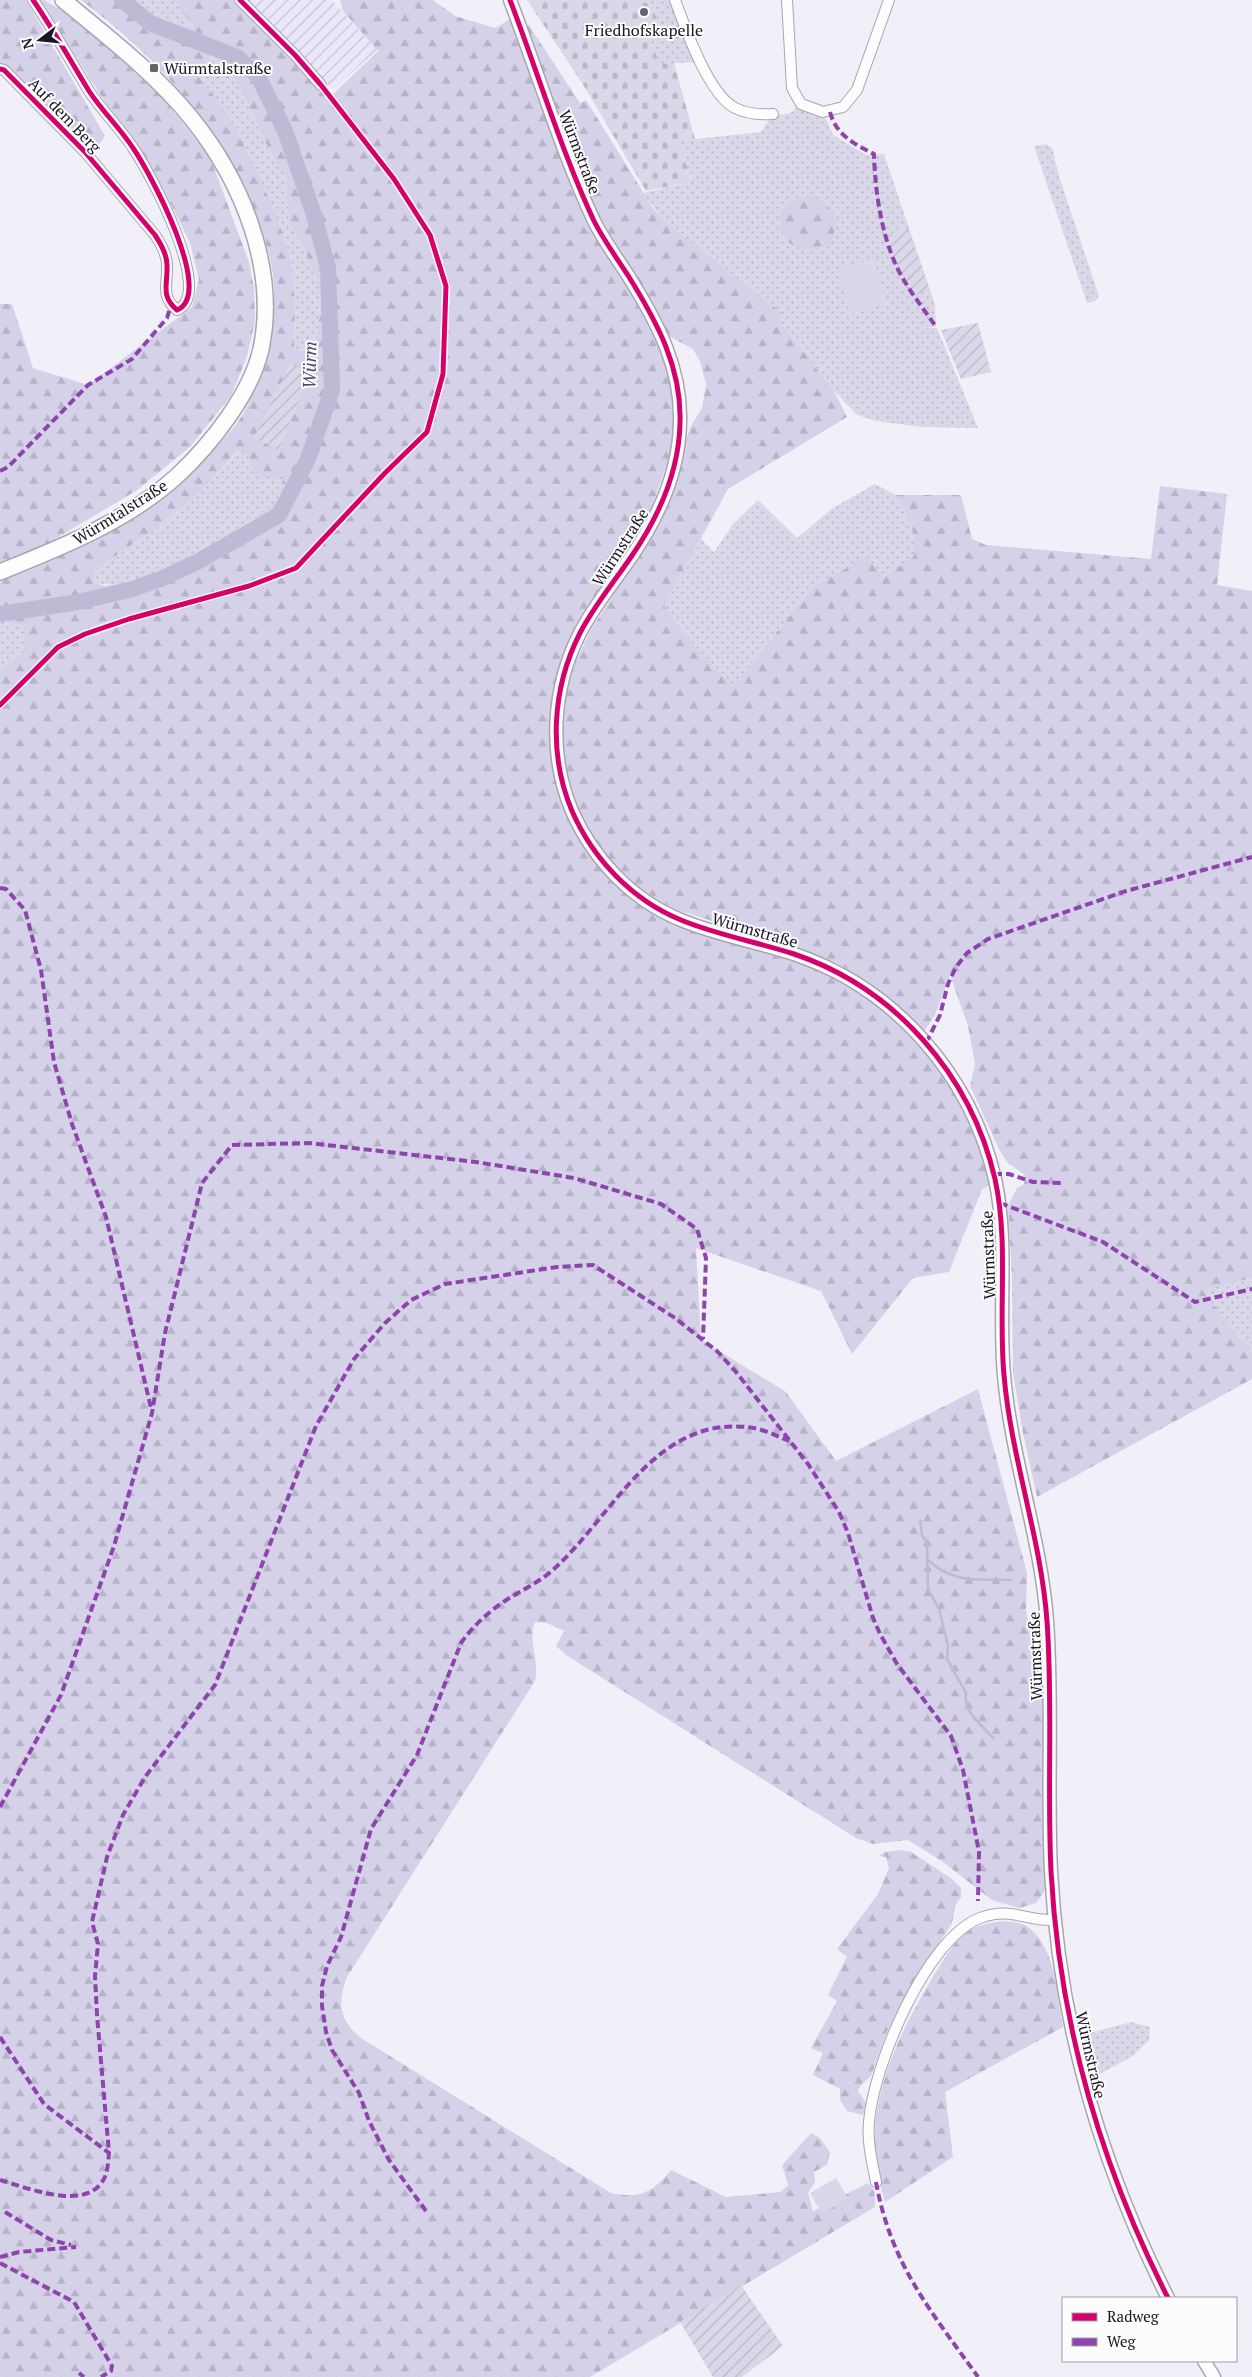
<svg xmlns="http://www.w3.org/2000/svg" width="1252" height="2377" font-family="'PT Serif',serif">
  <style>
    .industrial { fill: url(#industrial-furrows) }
    .grass { fill: url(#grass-dots) }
    .forest { fill: url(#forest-firs); fill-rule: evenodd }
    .cemetery { fill: url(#cemetery-stones) }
    .park { fill: #d9d7e8 }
    .garden { fill: url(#garden-furrows) }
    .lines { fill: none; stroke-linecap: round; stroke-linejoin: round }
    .stream { stroke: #beb9d5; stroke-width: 2.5 }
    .river { stroke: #beb9d5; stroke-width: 16 }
    .minor-casing { stroke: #a7a6af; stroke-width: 12 }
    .tertiary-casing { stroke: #a7a6af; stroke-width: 15 }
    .secondary-casing { stroke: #a7a6af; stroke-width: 18 }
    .minor { stroke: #fdfdfe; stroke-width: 10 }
    .tertiary { stroke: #fdfdfe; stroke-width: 12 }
    .secondary { stroke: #fdfdfe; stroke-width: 15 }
    .quiet { stroke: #8e44ad; stroke-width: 4; stroke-dasharray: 8 4; stroke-linecap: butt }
    .cycleway-casing { stroke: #fcfcfc; stroke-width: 8 }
    .cycleway { stroke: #d6006c; stroke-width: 5 }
    .poi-dot { fill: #64626d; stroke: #fcfcfc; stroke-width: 2 }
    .labels { text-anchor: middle; stroke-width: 4; stroke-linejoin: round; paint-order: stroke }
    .poi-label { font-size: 16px; fill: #181622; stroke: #fcfcfc }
    .street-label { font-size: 16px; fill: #181622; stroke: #fcfcfc }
    .water-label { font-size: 18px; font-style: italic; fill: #4c4173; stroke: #fcfcfc }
  </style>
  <defs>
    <pattern id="industrial-furrows" width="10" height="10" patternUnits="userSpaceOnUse" patternTransform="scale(1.25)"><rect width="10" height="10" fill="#e9e7f8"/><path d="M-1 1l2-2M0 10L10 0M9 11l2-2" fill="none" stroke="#c7c5d4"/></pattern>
    <pattern id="grass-dots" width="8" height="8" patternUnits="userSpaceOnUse" patternTransform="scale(1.25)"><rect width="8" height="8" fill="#d9d7e8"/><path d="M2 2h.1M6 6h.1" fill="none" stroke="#bab8c7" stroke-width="1.8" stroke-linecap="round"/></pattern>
    <pattern id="forest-firs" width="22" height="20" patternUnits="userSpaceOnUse" patternTransform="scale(1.25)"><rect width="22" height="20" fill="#d5d1e9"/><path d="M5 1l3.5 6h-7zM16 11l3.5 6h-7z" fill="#b6b3c8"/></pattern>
    <pattern id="cemetery-stones" width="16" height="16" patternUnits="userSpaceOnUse" patternTransform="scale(1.25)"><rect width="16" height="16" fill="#d9d7e8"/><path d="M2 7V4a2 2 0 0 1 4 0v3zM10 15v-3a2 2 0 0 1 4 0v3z" fill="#bab8c7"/></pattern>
    <pattern id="garden-furrows" width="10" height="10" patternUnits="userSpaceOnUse" patternTransform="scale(1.25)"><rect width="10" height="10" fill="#d9d7e8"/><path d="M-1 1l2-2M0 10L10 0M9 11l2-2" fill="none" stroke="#bab8c7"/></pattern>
  </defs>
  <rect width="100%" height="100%" fill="#f1f0f8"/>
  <path class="industrial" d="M246 0H332L377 50 333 90Z"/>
  <g class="grass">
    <path d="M135 0H173L195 27 155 18Z"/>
    <path d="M650 0H673L696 62 660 64 647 31 658 22Z"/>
    <path d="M213 56 229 70 241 89 269 150 285 175 289 222 304 248 321 292 316 350 294 351 295 302 291 259 278 220 193 69Z"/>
    <path d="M797 105 814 116 826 119 833 135 866 155 884 154 935 305 936 327 920 328H937L978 428 922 427 876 421 857 415 834 391 779 320 663 220 643 193 691 182 679 141 761 132 773 114C783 115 793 116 797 105Z"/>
    <path d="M1046 144 1052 148 1059 176 1099 296 1095 301 1087 303 1034 146Z"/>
    <path d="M239 450 249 454 283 479C282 484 281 493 279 497 267 518 167 574 143 580 127 584 110 587 94 582L92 572 161 525 204 489Z"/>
    <path d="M875 484 896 495 914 533V556L882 578 814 586 733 686 690 641 664 606 701 539 714 552 733 524 758 500 797 538 833 508Z"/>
    <path d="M0 621 24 626V652L0 669Z"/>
    <path d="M1252 1278V1353L1201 1290Z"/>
    <path d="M1131 2022 1150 2027 1149 2040 1133 2056 1092 2078 1082 2035Z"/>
  </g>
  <g class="forest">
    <path d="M0 0H26L105 136 87 160 0 64Z"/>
    <path d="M39 0H44L76 19 160 95 210 157 249 262 254 288 255 321 247 357 231 396 190 447 136 491 43 546 0 563V304H12L33 368 88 385 192 307 199 280 190 243 172 206Z"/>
    <path d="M81 0H135L155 18 194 27 173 0H234L329 98 378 51 343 11 340 0H433L455 16 495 28 512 18 570 176 665 357 675 408 673 438 669 459 648 517C628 552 608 586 588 621 579 636 566 652 560 669 546 712 548 757 562 800 581 859 631 911 690 930 749 949 811 959 863 993 872 998 880 1007 888 1014 898 1023 910 1031 919 1041 953 1077 979 1137 991 1185L982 1189 949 1272 913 1278 852 1354 821 1291 696 1248 701 1340 786 1392 836 1461 978 1389 1027 1573 1026 1610 1033 1652 1042 1667 1046 1889 1036 1903 1019 1908 992 1900 943 1862 908 1840 873 1844 856 1838 566 1655 556 1646 564 1631 547 1623 535 1622C527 1639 540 1659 535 1681L347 1977C337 2003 339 2020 361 2038L611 2193C640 2199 652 2193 671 2170L726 2197 781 2192 788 2185 782 2165 811 2133 820 2138 830 2152 827 2165 814 2172 815 2182 808 2193 813 2211 868 2183C876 2189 875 2198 875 2207L590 2377H0V669L24 652V626L0 621V579C80 548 151 515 211 452 219 444 228 435 235 426 251 405 259 378 265 353 271 328 276 302 273 275 270 250 260 227 250 204 213 118 155 56 81 0ZM213 56 229 70 241 89 269 150 285 175 289 223 304 248 321 292 316 350 294 351 295 302 291 259 278 220 258 174 229 116 193 69ZM238 450 249 454 254 475 283 479 279 498 247 525 202 553 145 579 106 586 94 582 92 572 161 525 204 489Z"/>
    <path d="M528 24 580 103 586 100 653 208 663 220 778 310 783 316 779 320 834 391 847 417 728 489 664 606 690 641 733 686 814 586 867 557 882 578 914 556V533L896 495H961L972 539 986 545 1151 559 1160 486 1227 494 1217 585 1252 591V1278L1202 1290 1252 1353V1379L1037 1497 1023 1433 1013 1373 1012 1276 1008 1206 1017 1188 1024 1184 1025 1175 1008 1163 1000 1151 970 1086 975 1064 968 1026 950 975 935 1015 924 1032 899 1007 868 982 837 963 792 946 674 909 640 889 605 856 580 813 568 778 562 743 567 687 576 661 592 628 660 524 676 485 686 439 692 424 702 408 706 384 700 361 693 349 669 336 658 314 608 232 587 192 527 31Z"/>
    <path d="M813 196C836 208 841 220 830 244 812 253 787 252 781 228 779 222 781 214 782 208L797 199Z"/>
    <path d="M900 1850 911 1852 952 1879 961 1888V1897L956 1904 952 1923 905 1997 887 2032 871 2076 861 2085 858 2091 866 2103 863 2115 847 2111 840 2100V2089L813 2075 823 2053 811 2048 837 2001 828 1995 847 1957 837 1949 878 1894 889 1868 886 1857 879 1856 885 1852Z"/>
    <path d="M1002 1921C1009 1922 1019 1922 1025 1925 1056 1944 1057 1995 1063 2027L945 2092 953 2157 885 2202C880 2184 874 2160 874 2142 875 2081 904 2025 934 1975 944 1960 952 1943 966 1933 976 1925 990 1923 1002 1921Z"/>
  </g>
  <path class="cemetery" d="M527 0H650L658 22 647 31 660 64 674 63 695 139 680 141 691 182 646 191 584 86Z"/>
  <g class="park">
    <path d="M873 259 886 303 851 313 838 269Z"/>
    <path d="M836 2178 848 2198 822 2214 810 2193Z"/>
  </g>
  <g class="garden">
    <path d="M908 228 929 288 915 296 904 281 885 236Z"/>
    <path d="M978 323 991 372 961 379 941 330Z"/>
    <path d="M290 364 310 372 279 450 254 438Z"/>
    <path d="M741 2285 783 2346 742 2377H713L680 2322Z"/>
  </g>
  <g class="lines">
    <g class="stream">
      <path d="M920 1520 922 1535 927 1543 928 1589 939 1609 948 1646 947 1659 966 1693C963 1712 981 1724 993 1738"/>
      <path d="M929 1561C955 1584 978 1579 1011 1580"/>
    </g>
    <path class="river" d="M0 614 78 602 133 589 163 578 197 562 279 515 308 459 332 390 328 268 314 215 285 131 258 76 237 57 150 23 122 0"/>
    <defs>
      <g id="minor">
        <path d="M240 0 295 55 321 85"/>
        <path d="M675 0C685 27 708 94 735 108 747 114 760 115 773 114"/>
        <path d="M787 0 792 88 801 104 823 112 843 107 857 90 889 0"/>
        <path d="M0 69 4 70 85 152 155 235C161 244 167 255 167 265 168 284 160 296 177 310 216 294 149 171 133 148 120 128 102 111 89 91 70 60 53 29 33 0"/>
        <path d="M876 2182C872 2162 867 2141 869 2122 873 2066 926 1939 980 1918 1012 1906 1026 1922 1055 1920"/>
      </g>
      <g id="tertiary">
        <path d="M510 0C538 73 561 150 594 221 604 241 617 258 629 277 657 322 682 368 680 423 679 471 658 518 631 557 614 582 594 606 580 633 552 688 548 754 572 811 593 859 632 900 681 920 717 935 757 942 794 954 895 988 971 1075 995 1179 1009 1243 998 1310 1004 1375 1011 1458 1041 1538 1047 1621 1053 1704 1047 1788 1051 1871 1059 2021 1100 2164 1168 2298"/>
        <path d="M1204 2361 1214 2377"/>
      </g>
      <path id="secondary" d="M0 572C62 547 128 521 178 475 211 444 251 394 261 349 278 269 242 181 192 119 156 74 108 37 63 0"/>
    </defs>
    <use href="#minor" class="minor-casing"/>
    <use href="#tertiary" class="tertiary-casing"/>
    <use href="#secondary" class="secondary-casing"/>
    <use href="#minor" class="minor"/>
    <use href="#tertiary" class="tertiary"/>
    <use href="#secondary" class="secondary"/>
    <g class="quiet">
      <path d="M830 112C836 135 854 144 874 154 875 195 883 247 905 282 914 297 926 312 936 327"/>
      <path d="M0 471 8 467 88 385 132 359 167 318 171 305"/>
      <path d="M0 888 6 889 25 910 41 970 54 1062 72 1124 106 1217 151 1408"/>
      <path d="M926 1043 940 1015 948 984 956 967 967 953 988 939 1126 891 1252 857"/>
      <path d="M994 1174H1009L1033 1182 1064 1183"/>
      <path d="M1000 1203 1103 1242 1195 1302 1252 1289"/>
      <path d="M0 1807 61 1695 114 1546 152 1413 165 1333 202 1183 232 1145 309 1143 476 1162 574 1178 661 1204 697 1229 706 1258 703 1339"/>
      <path d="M0 2037 44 2104 109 2153"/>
      <path d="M0 2180C25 2187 83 2211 102 2182 108 2174 108 2162 109 2153L97 2015 95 1976 98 1944 92 1922 107 1857 123 1815 145 1777 215 1685 316 1426 354 1359 385 1323 411 1300 445 1284 557 1267 593 1265 675 1318 718 1352 736 1372 808 1464 839 1512 848 1533 873 1618 880 1634 897 1664 951 1736 963 1770 979 1852 978 1901"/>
      <path d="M876 2182C891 2265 931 2311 978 2377"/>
      <path d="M426 2211 389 2160 369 2121 359 2093 332 2050 326 2032 322 2006V1986L327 1966 341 1937 371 1829 417 1755 461 1643C470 1630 482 1618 495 1608 514 1593 537 1585 555 1568 612 1516 655 1418 746 1427 761 1428 775 1435 789 1441"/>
      <path d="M5 2212 51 2240 71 2245"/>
      <path d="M0 2257 19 2252 76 2247"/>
      <path d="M0 2263 74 2302 112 2366 111 2371 101 2377"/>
      <path d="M79 2373 84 2377"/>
    </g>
    <defs>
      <g id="cycleway">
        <path d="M510 0C538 73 561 150 594 221 604 241 617 258 629 277 657 322 682 368 680 423 679 471 658 518 631 557 614 582 594 606 580 633 552 688 548 754 572 811 593 859 632 900 681 920 717 935 757 942 794 954 895 988 971 1075 995 1179 1009 1243 998 1310 1004 1375 1011 1458 1041 1538 1047 1621 1053 1704 1047 1788 1051 1871 1059 2021 1100 2164 1168 2298"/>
        <path d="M0 69 4 70 85 152 155 235C161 244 167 255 167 265 168 284 160 296 177 310 216 294 149 171 133 148 120 128 102 111 89 91 70 60 53 29 33 0"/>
        <path d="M0 705 58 647 85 634 129 619 249 586 296 568 385 473 427 432 443 374 446 286 430 235 394 179 321 85 295 55 240 0"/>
      </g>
    </defs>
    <use href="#cycleway" class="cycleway-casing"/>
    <use href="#cycleway" class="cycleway"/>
  </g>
  <g class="poi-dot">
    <circle cx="644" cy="12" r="5"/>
    <rect x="149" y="63" width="10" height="10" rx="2.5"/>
  </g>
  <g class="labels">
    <g class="poi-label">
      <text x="644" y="36">Friedhofskapelle</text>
      <text x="164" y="74" text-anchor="start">Würmtalstraße</text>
    </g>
    <g class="street-label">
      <text transform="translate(65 115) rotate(46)" y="6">Auf dem Berg</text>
      <text transform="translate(580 152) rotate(69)" y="6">Würmstraße</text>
      <text transform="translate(120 512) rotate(-32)" y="6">Würmtalstraße</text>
      <text transform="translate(620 547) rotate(-57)" y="6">Würmstraße</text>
      <text transform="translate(755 930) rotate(16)" y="6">Würmstraße</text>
      <text transform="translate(988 1255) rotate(-92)" y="6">Würmstraße</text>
      <text transform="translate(1035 1656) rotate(-92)" y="6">Würmstraße</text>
      <text transform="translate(1091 2055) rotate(77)" y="6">Würmstraße</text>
    </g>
    <g class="water-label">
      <text transform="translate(310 365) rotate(-89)" y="6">Würm</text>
    </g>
  </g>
  <rect x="1062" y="2297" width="175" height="65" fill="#fcfcfc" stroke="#a1a0a5"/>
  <rect x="1072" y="2313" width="25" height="8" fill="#d6006c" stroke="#a1a0a5"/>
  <text x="1107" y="2322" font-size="15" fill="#181622">Radweg</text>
  <rect x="1072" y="2338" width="25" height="8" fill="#8e44ad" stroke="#a1a0a5"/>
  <text x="1107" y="2347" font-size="15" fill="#181622">Weg</text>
  <g transform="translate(40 40) rotate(254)" stroke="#fcfcfc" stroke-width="4" paint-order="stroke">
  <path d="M0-4L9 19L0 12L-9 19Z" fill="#181622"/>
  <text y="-8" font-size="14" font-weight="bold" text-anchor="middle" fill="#181622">N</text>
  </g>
</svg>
